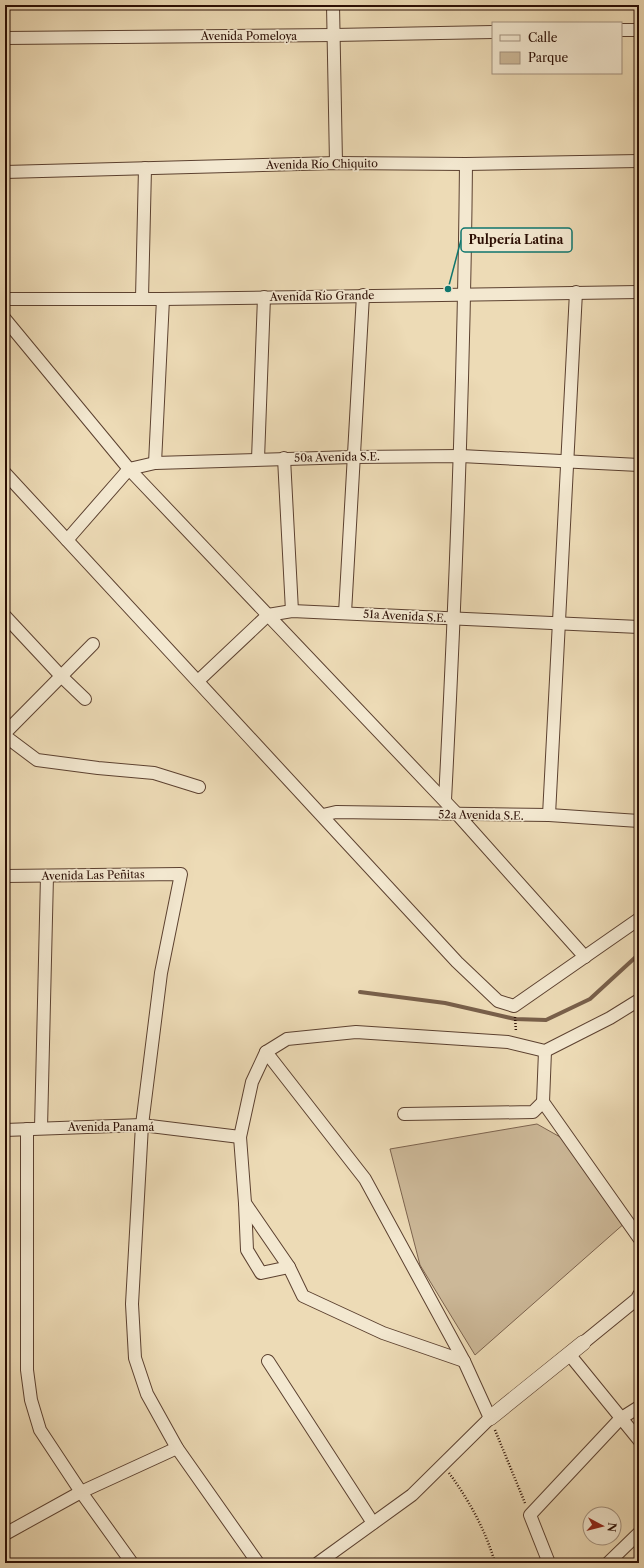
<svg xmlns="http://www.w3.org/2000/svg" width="644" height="1568" font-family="'Libre Caslon Text',serif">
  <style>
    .green { fill: #ccb898; stroke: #7c634e }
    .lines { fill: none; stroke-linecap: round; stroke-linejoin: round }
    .stream { stroke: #785f4a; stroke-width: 4 }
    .minor-casing { stroke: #5c4130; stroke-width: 14 }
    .tertiary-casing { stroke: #5c4130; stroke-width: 16 }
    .path { stroke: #2b0e04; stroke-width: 2.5; stroke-dasharray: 1 2; stroke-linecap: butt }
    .minor { stroke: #f3e8d0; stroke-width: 12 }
    .tertiary { stroke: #f3e8d0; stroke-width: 15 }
    .labels { text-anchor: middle; stroke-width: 3.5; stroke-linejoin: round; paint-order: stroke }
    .street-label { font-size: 11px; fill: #2b0e04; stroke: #f3e8d0 }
    .leader { fill: none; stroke: #0f766e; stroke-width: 1.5 }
    .callout-dot { fill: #0f766e; stroke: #f3e8d0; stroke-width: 1.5 }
    .callout { fill: #f3e8d0; stroke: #0f766e; stroke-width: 1.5 }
    .callout-label { font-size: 12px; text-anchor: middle; font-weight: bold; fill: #2b0e04 }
  </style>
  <rect width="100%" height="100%" fill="#eddbb6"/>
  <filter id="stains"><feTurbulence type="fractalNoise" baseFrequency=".005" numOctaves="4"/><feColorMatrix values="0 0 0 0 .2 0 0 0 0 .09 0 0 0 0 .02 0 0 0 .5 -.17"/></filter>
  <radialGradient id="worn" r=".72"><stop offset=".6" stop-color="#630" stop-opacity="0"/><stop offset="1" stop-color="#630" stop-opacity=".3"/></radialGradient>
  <path class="green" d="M537 1124 569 1142 626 1222 475 1355 420 1265 390 1149Z"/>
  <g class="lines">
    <path class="stream" d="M360 992 445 1003 515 1019 546 1020 590 999 639 954"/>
    <defs>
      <g id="minor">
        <path d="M333 5 336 163"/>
        <path d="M621 30H639"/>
        <path d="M5 38 334 35 493 32"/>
        <path d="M5 172 336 163 466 164 639 161"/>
        <path d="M142 298 145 168"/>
        <path d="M5 299H163L639 292"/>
        <path d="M5 319 129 469 458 815 585 957"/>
        <path d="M284 458 292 611"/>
        <path d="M258 459 264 297"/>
        <path d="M155 463 163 299"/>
        <path d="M5 473 457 962 498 1001 514 1006 639 919"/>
        <path d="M67 540 129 469 155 463 353 457 461 456 639 465"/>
        <path d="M345 613 363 295"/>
        <path d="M5 616 61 676 85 699"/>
        <path d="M198 681 268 615 292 611 639 627"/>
        <path d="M5 733 93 644"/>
        <path d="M5 736 37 760 98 768 154 773 199 787"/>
        <path d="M445 800C456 588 464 376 466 164"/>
        <path d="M323 815 336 812 549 815 639 821"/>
        <path d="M549 815 576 292"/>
        <path d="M5 876 181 874 161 973 142 1125 132 1304 135 1358 147 1394 177 1448 258 1563"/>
        <path d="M545 1051 543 1102 639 1238"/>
        <path d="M266 1052 365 1179 464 1361 490 1418 412 1495 318 1563"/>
        <path d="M404 1114 533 1112 543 1102"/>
        <path d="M41 1128 47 876"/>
        <path d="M27 1129V1370L31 1400 40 1430 81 1492 132 1563"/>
        <path d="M5 1130 142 1125 240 1137"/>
        <path d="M245 1203 247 1250 261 1273 289 1267"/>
        <path d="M583 1343 637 1299 639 1295"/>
        <path d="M569 1354 639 1440"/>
        <path d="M268 1361 373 1523"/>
        <path d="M464 1361 383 1333 303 1296 289 1267 245 1203 240 1137 252 1082 266 1052 287 1039 356 1032 508 1042 545 1051 610 1018 639 1000"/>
        <path d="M5 1534 81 1492 177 1448"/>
        <path d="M549 1563 530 1515 620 1419 639 1407"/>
        <path d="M608 1563 639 1533"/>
      </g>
      <path id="tertiary" d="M490 1418 583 1343"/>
    </defs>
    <use href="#minor" class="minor-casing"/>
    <use href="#tertiary" class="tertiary-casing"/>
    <g class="path">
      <path d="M515 1017 516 1032"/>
      <path d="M495 1430 525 1503"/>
      <path d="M449 1473C469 1500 486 1531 495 1563"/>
    </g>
    <use href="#minor" class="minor"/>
    <use href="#tertiary" class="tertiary"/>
  </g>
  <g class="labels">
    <g class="street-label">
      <text x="249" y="40">Avenida Pomeloya</text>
      <text transform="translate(322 164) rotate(-1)" y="4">Avenida Río Chiquito</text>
      <text transform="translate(322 296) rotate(-1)" y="4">Avenida Río Grande</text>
      <text transform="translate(337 457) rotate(-1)" y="4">50a Avenida S.E.</text>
      <text transform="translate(405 616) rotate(3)" y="4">51a Avenida S.E.</text>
      <text transform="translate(481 815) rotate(1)" y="4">52a Avenida S.E.</text>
      <text transform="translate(93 875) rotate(-1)" y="4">Avenida Las Peñitas</text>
      <text x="111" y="1131">Avenida Panamá</text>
    </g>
  </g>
  <path class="leader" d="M448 289L461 240"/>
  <circle class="callout-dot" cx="448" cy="289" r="4"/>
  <rect class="callout" x="461" y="228" width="111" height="24" rx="4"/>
  <g class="callout-label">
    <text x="516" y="244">Pulpería Latina</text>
  </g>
  <rect width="644" height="1568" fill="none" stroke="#eddbb6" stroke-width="20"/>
  <rect x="6" y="6" width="632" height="1556" fill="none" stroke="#2b0e04" stroke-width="2"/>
  <rect x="10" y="10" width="624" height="1548" fill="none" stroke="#2b0e04"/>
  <rect x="492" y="22" width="130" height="52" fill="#f3e8d0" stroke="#a3917e"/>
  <rect x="500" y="35" width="20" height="6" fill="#f3e8d0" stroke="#a3917e"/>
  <text x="528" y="42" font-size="12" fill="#2b0e04">Calle</text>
  <rect x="500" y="52" width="20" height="12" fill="#ccb898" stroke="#a3917e"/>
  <text x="528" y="62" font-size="12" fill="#2b0e04">Parque</text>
  <g transform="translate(602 1526) rotate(97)"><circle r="19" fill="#f3e8d0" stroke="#a3917e"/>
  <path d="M0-3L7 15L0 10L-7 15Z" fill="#8f2418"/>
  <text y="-6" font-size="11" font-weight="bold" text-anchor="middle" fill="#2b0e04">N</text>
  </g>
  <rect width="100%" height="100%" filter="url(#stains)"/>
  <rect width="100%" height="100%" fill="url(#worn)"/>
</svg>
